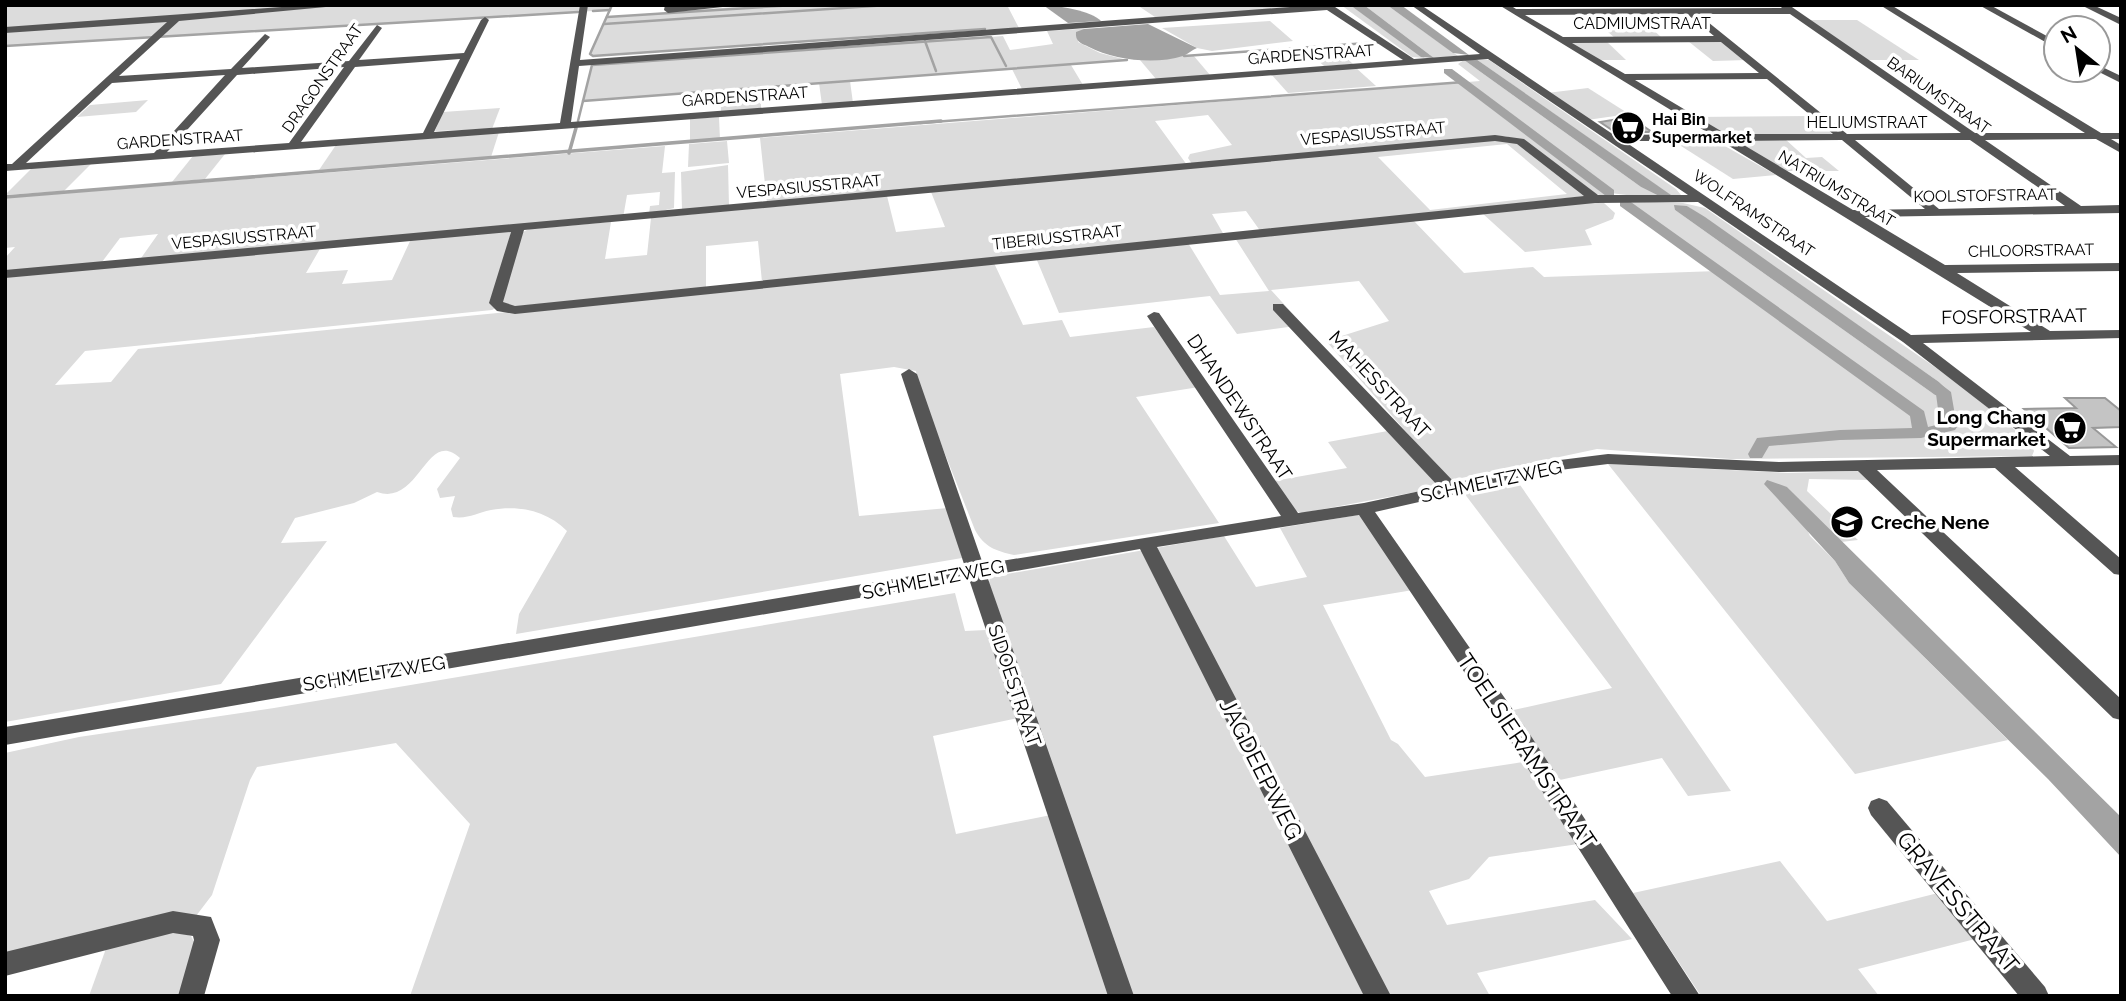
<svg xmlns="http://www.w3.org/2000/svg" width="2126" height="1001" font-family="Raleway,sans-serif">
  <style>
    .green { fill: #dcdcdc; fill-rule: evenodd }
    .water { fill: #a3a3a3 }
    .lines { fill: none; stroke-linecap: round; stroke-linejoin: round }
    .stream-far1 { stroke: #a3a3a3; stroke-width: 2.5 }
    .stream { stroke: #a3a3a3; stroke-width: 3.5 }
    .canal { fill: #a3a3a3; fill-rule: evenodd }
    .building { fill: #c4c4c4; stroke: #999; stroke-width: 2 }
    .minor { fill: #555; fill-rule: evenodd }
    .labels { text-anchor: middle; stroke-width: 7; stroke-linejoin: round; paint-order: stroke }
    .far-street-label { font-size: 16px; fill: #000; stroke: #fff }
    .far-poi-label { font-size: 16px; font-weight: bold; fill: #000; stroke: #fff; text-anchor: start }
    .street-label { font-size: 19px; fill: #000; stroke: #fff }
    .poi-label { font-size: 19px; font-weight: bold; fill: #000; stroke: #fff; text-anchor: end }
    .near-street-label { font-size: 23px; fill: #000; stroke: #fff }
  </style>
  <rect width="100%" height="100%" fill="#fff"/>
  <g class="green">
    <path d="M5 5H613L610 10 5 46Z"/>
    <path d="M758 5H1007L1020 30 985 29 593 56 590 54 607 17Z"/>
    <path d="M1137 5H1319L1158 19Z"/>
    <path d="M1341 5H1350L1425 58 1412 57Z"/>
    <path d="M1364 5H1387L1458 56 1434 58Z"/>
    <path d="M1808 20H1857L1919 60H1866Z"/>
    <path d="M1270 21 1293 41 1212 51 1197 48 1162 28Z"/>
    <path d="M1648 25 1662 38H1615L1601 26Z"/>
    <path d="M1095 28 1084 29 1078 42 1100 53 1127 60 1071 65 1083 85 1022 89 1012 69 850 81 853 103 822 105 819 83 761 88V109L721 112 720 91 583 101 592 65 1003 36 1010 50 1053 44 1047 31Z"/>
    <path d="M1605 40 1626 60H1597L1572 45 1571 41Z"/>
    <path d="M1688 41 1724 42 1748 60 1713 61Z"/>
    <path d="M1332 45 1353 64 1324 66 1303 47Z"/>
    <path d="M1193 55 1210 75 1156 79 1140 60Z"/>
    <path d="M1476 59 1489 60 1676 189 1681 195 1660 199 1610 193 1604 196 1596 194 1526 142 1505 136 1192 164 1188 158 1190 154 1232 145 1208 115 1155 121 1187 165 767 203 760 138 1480 81 1458 64 1464 60 1641 187 1661 197 1670 195Z"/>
    <path d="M1355 67 1376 86 1288 93 1271 74Z"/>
    <path d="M1588 88 1629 114 1587 120 1547 93Z"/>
    <path d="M148 100 136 112 77 117 90 105Z"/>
    <path d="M500 108 492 129 435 131 443 112Z"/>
    <path d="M1815 116 1832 134 1729 135 1691 117Z"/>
    <path d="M719 117 720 140 690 142V119Z"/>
    <path d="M499 132 491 157 319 170 336 145Z"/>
    <path d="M1500 139 1514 141 1585 196 1261 232 1246 211 1212 214 1224 235 762 282 758 241 706 246V288L509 307 501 301 523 232 529 229 611 222 605 259 647 255 651 218 887 196 896 232 945 227 931 192ZM1507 144 1567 194 1430 210 1378 157Z"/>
    <path d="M1670 139 1716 141 1776 175 1733 179Z"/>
    <path d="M1736 139H1785L1806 158 1822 157 1839 171H1779L1736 145Z"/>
    <path d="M727 141 729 163 688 167 689 144Z"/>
    <path d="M665 146 662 173 675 172 674 208 649 214 650 206 659 205 660 192 627 195 623 218 139 261 158 234 120 238 102 262 5 272V258L15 247 5 248V198Z"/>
    <path d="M225 154 205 179 172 182 193 156Z"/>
    <path d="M91 164 64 191 5 195 32 168Z"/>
    <path d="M728 165 729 206 682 210 681 172Z"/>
    <path d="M1621 201 1683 203 1705 208 1958 383 2031 443 2034 451 2032 456 1731 459 1597 449 1452 480 1446 477 1326 341 1389 321 1359 281 1271 290 1303 325 1237 334 1210 296 1059 313 1036 258 1188 243 1220 295 1269 291 1235 238 1413 220 1464 273 1533 267 1544 277 1718 271ZM1687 206 1939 382 1949 392 1948 399 1935 395 1675 210Z"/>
    <path d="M1591 202 1604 203 1615 213 1613 219 1585 230 1592 245 1525 252 1482 213Z"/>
    <path d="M511 231 497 307 492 310 85 351 55 385 111 382 138 349 994 263 1023 325 1062 320 1070 337 1154 327 1199 387 1136 397 1219 523 1014 555C996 551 984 547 975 530L919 388 916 371 894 367 840 374 859 516 948 508 962 558 516 634 519 614 567 531C547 511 520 505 491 510 476 513 469 519 453 517L451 509 455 496 440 498 437 489 460 458C426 427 420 507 377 492L354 503 295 518 281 543 327 541 221 684 5 722V275L321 247 306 273 348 270 342 284 392 280 411 239Z"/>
    <path d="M1393 430 1439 485 1437 488 1302 513 1296 511 1274 481 1347 468 1328 442Z"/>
    <path d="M1608 464 1788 473 1863 471 1871 480 1809 479 1807 491 1858 540 1841 542 1787 487 1810 536 1835 561 1849 583 2008 740 1855 774Z"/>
    <path d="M1518 482 1731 791 1688 796 1662 758 1555 781 1509 711 1612 688 1464 493Z"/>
    <path d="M1358 515 1364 518 1413 590 1323 605 1391 740 1398 744 1425 777 1530 761 1585 843 1489 857 1469 879 1429 891 1447 925 1595 900 1632 939 1477 973 1490 996H1132L989 583 990 577 1224 536 1256 587 1307 577 1280 528Z"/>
    <path d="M955 593 965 631 986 630 1018 718 933 736 956 834 1051 815 1112 996H410L470 824 396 743 257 767 250 780 212 895 196 916 5 958V753L79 737 274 708Z"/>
    <path d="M1780 861 1827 921 1942 892 1979 938 1858 969 1879 996H1701L1633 893Z"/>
    <path d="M166 929 191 936 198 950 184 996H89L108 943Z"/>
  </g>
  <g class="water">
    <path d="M1043 5C1056 5 1092 11 1101 21L1068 23Z"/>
    <path d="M1350 5H1364L1434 58 1421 57Z"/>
    <path d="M1387 5H1401L1469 55 1453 53Z"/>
    <path d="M1148 24 1197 48C1192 50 1188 54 1183 56 1155 65 1114 60 1089 47 1081 43 1075 42 1076 32L1084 29Z"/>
    <path d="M1476 59 1671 195 1661 197 1641 187 1464 60Z"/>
    <path d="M1674 205 1687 206 1705 217 1939 382 1949 392 1948 399 1935 395 1675 210Z"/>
    <path d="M1767 480 1787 487 2121 817V857L2048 779 1849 583 1835 561 1764 484Z"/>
  </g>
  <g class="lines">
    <g class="stream-far1">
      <path d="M612 5 590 54 593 56 985 29"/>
      <path d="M593 11 610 10"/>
      <path d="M607 17 795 5"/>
      <path d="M604 24 888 5"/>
      <path d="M925 41 936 71"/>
      <path d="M5 46 578 12"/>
      <path d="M1184 56 1381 42"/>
      <path d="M583 101 1127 60"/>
      <path d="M578 121 592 65 991 37 1006 66"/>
      <path d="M920 123 1464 82"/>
    </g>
    <g class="stream">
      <path d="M569 153 576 128"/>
      <path d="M5 197 941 121"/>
    </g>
    <g class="canal">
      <path d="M1444 69H1452L1614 190V196H1606L1444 73Z"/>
      <path d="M1620 200H1628L1924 411 1928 427 1940 424 1936 394 1921 382 1924 379H1934L1951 392 1957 427 1955 430 1921 438 1840 440 1769 446 1762 458H1750L1748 454 1757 438 1840 430 1912 428 1910 416 1620 206Z"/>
    </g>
  </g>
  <g class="building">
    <path d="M1630 117 1652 132H1615L1600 122Z"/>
    <path d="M2065 398H2105L2121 411V427L2093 428 2116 447 2069 448 2024 409 2076 408Z"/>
  </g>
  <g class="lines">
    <g class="minor">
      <path d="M309 5H347L179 21 119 76 231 69 265 34 270 37 242 68 349 61 377 25 382 28 359 60 464 53 481 20 485 17 489 20 434 132 560 123 580 5H588L580 60 1317 5H1332L1414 59 1480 54 1411 5H1421L1614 135 1710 134 1499 5H1510L1516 9 1782 8 1779 5H1789L1975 133H2085L1880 5H1891L2101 133H2121V139H2111L2121 145V153L2096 139 1985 140 2081 206 2121 205V213L1865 217 1945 265 2121 263V271L1957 273 2050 331 2121 330V338L1923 343 2070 456 2121 455V465L2015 467 2121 559V575L2114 574 1995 468 1877 470 2121 699V720L2113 718 1858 471 1779 472 1608 464 1560 470 1375 512 1527 730 1700 996H1672L1511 742 1359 515 1157 547 1391 996H1364L1140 549 987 576 1134 996H1108L969 579 5 745V727L965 567 901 374 909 369 917 374 983 564 1281 516 1147 316 1154 312 1159 313 1298 513 1364 503 1439 487 1273 310V304H1283L1455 483 1560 460 1608 454 1779 462 2050 456 1903 342 1698 202 1595 203 515 314 497 311 489 303 511 232 5 278V270L1495 135 1524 139 1598 195H1688L1488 59 5 171V164H12L167 22 5 33V27ZM1327 10 1403 60 571 122 579 66ZM1687 14 1714 36 1563 37 1525 15ZM1698 14H1790L1961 133 1847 134ZM1721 42 1759 73 1625 74 1572 43ZM460 59 423 133 301 142 355 67ZM344 67 289 143 167 152 237 75ZM225 75 154 153 26 163 112 83ZM1767 79 1833 134H1726L1635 80ZM1842 140 1925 209 1853 210 1737 141ZM1855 140H1970L2065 206 1939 209ZM1495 141 1517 144 1584 196 515 306 503 302 524 230ZM1624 141H1721L2031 332 1911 335Z"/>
      <path d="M665 5 673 7 741 5 668 13 664 10Z"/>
      <path d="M1979 5H1990L2056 41V48Z"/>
      <path d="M2081 5H2093L2121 18V25Z"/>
      <path d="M2098 65 2121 76V83L2095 70H2098Z"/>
      <path d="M1879 798 1887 801 2045 987 2049 996H2019L1871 815 1868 808 1871 801Z"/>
      <path d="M173 911 211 917 220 940 204 996H178L194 940 193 936 173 933 5 976V952Z"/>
    </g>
  </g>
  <defs>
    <symbol id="supermarket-disc" viewBox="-11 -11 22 22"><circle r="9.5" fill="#000" stroke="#fff"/><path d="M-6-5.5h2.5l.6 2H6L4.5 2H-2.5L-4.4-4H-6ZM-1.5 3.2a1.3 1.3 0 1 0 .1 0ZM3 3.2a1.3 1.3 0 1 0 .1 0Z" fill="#fff"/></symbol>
    <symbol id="school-disc" viewBox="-11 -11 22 22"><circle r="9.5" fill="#000" stroke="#fff"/><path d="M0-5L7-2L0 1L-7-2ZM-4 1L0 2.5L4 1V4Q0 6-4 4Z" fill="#fff"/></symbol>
  </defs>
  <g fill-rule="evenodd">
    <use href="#supermarket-disc" x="1609" y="109" width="38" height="38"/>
    <use href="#supermarket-disc" x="2051" y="409" width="38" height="38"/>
    <use href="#school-disc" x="1828" y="503" width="38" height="38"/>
  </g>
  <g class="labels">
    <g class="far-street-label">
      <text x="1642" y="29">CADMIUMSTRAAT</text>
      <text transform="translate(1311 54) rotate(-4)" y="6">GARDENSTRAAT</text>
      <text transform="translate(322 78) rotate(-55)" y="6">DRAGONSTRAAT</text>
      <text transform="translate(1939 95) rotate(35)" y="6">BARIUMSTRAAT</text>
      <text transform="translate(745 96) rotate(-4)" y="6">GARDENSTRAAT</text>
      <text x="1867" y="128">HELIUMSTRAAT</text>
      <text transform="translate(1373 133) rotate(-5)" y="6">VESPASIUSSTRAAT</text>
      <text transform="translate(180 139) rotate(-4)" y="6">GARDENSTRAAT</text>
      <text transform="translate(809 186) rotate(-5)" y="6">VESPASIUSSTRAAT</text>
      <text transform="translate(1837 188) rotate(31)" y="6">NATRIUMSTRAAT</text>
      <text transform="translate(1985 195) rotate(-1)" y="6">KOOLSTOFSTRAAT</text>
      <text transform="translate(1754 213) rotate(34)" y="6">WOLFRAMSTRAAT</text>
      <text transform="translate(244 237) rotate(-5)" y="6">VESPASIUSSTRAAT</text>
      <text transform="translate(1057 237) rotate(-6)" y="6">TIBERIUSSTRAAT</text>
      <text transform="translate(2031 250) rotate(-1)" y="6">CHLOORSTRAAT</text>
    </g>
    <g class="far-poi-label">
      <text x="1652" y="125">Hai Bin<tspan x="1652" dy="18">Supermarket</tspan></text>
    </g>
    <g class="street-label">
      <text transform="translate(2014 316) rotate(-1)" y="7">FOSFORSTRAAT</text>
      <text transform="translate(1380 384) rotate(47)" y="7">MAHESSTRAAT</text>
      <text transform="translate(1240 407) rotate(56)" y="7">DHANDEWSTRAAT</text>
      <text transform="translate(1491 481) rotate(-12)" y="7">SCHMELTZWEG</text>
      <text transform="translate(933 579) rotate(-11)" y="7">SCHMELTZWEG</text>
      <text transform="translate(374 673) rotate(-9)" y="7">SCHMELTZWEG</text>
      <text transform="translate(1015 685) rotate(71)" y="7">SIDOESTRAAT</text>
    </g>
    <g class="poi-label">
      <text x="2046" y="424">Long Chang<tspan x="2046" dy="22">Supermarket</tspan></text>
      <text x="1871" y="529" text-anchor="start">Creche Nene</text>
    </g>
    <g class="near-street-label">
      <text transform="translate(1527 751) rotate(56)" y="8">TOELSIERAMSTRAAT</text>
      <text transform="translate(1261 769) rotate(63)" y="8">JAGDEEPWEG</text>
      <text transform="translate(1958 902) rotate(50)" y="8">GRAVESSTRAAT</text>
    </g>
  </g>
  <rect width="2126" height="1001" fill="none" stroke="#000000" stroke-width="14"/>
  <g transform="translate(2077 49) rotate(330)"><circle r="33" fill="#ffffff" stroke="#999999" stroke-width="2"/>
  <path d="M0-5L12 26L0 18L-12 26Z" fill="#000000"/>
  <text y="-10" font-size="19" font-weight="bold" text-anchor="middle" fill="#000000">N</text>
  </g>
</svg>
